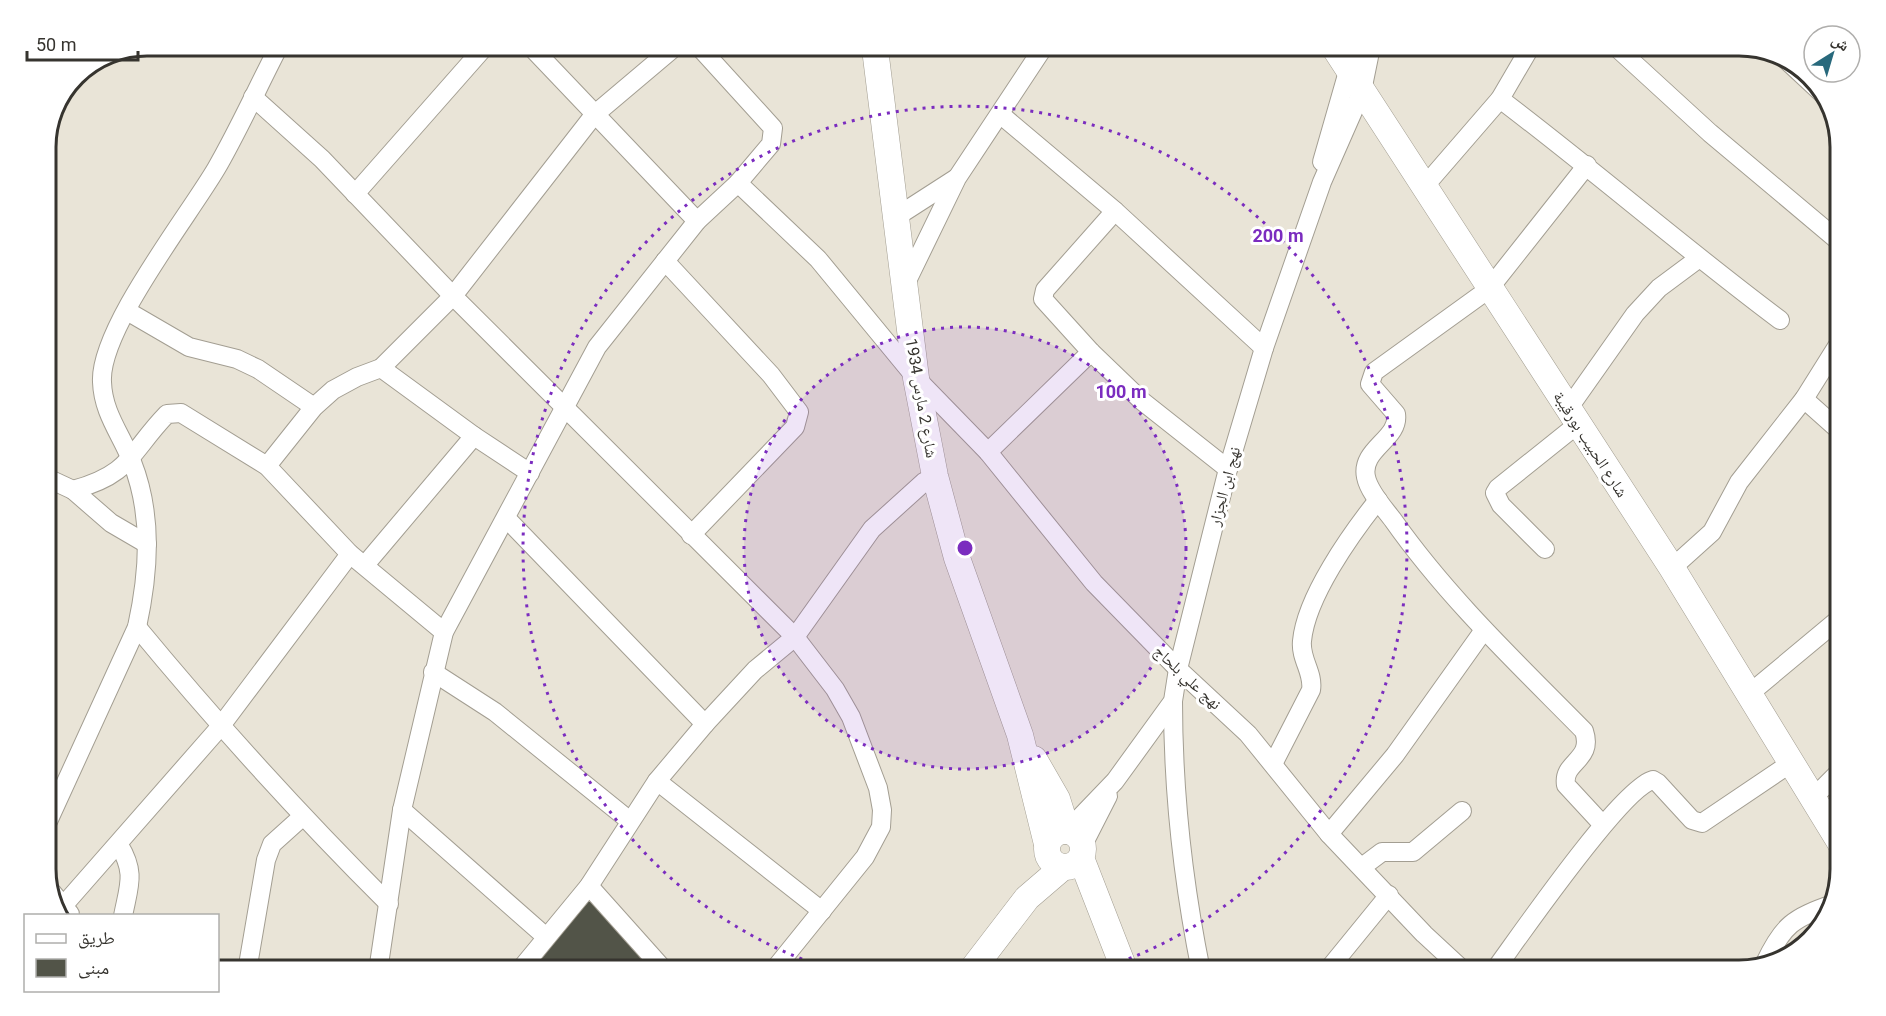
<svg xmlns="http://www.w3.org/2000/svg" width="1886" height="1016" font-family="Roboto,'Noto Naskh Arabic',sans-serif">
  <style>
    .building { fill: #525448 }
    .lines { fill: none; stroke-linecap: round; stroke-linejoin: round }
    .street-casing { stroke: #a39e92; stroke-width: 20 }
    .secondary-casing { stroke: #a39e92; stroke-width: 27 }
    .street { stroke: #fff; stroke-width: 18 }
    .secondary { stroke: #fff; stroke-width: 26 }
    .ring { fill: none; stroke: #7b2cbf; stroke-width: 3; stroke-dasharray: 3 6 }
    .labels { text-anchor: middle; stroke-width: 6; stroke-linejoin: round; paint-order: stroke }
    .street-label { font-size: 16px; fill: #36342f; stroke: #fff }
    .rim { fill: none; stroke: #36342f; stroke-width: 3 }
    .centre { fill: #7b2cbf; stroke: #fff; stroke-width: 3 }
    .ring-label { font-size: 18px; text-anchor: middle; font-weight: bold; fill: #7b2cbf; stroke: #fff; stroke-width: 6; stroke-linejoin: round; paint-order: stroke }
  </style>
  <rect width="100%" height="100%" fill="#e9e4d7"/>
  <path class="building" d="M600 900 661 971H530L588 902Z"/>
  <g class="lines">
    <defs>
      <g id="street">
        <path d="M1615 46 1710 133 1841 243"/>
        <path d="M702 50 773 128 771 144 738 183"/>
        <path d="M535 51 697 221"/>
        <path d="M1781 55 1826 97"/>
        <path d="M253 97 322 159 453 296 795 637 835 689 851 717 878 788 882 810 881 827 865 857 773 971"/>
        <path d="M1500 99C1595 171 1685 249 1780 320"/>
        <path d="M1000 114 1115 211 1264 348"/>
        <path d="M1322 162 1355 47"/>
        <path d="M1587 165 1489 289 1374 372 1370 384 1396 414C1400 439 1360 449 1366 477 1369 492 1384 508 1393 520 1448 598 1517 663 1584 731 1594 761 1562 761 1566 785L1603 825"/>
        <path d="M1423 188 1500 99 1531 46"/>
        <path d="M355 194 481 51"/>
        <path d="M1115 211 1045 290 1043 299 1091 352 1142 401 1228 469"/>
        <path d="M896 217 955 179"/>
        <path d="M665 261 771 375 799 412 795 427 691 535"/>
        <path d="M905 285 957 178 1043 48"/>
        <path d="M127 311 189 347 237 359 258 369 314 407"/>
        <path d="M381 368 474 436 530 473"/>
        <path d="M1804 399 1841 432"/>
        <path d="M1568 409 1635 314 1659 288 1698 259"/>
        <path d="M988 452 1091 352"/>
        <path d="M267 466 314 407 333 390 357 377 381 368 453 296 594 115 671 50"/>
        <path d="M45 477 73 490C132 474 130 452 167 414L181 413 267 466 350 554 444 632"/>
        <path d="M73 490 111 523 147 544"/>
        <path d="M507 519 705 724"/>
        <path d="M1545 549 1501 505 1495 493 1498 488 1578 424"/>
        <path d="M365 565 474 436"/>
        <path d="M1672 568 1712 532 1739 482 1804 399 1841 340"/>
        <path d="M137 627C217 724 299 814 389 904"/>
        <path d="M433 672 495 712 630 821"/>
        <path d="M1749 694 1839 619"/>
        <path d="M1173 701C1173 792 1183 882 1201 971"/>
        <path d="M1273 764 1311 690C1314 673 1300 659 1302 641 1306 597 1351 534 1378 500"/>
        <path d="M657 781 822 911"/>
        <path d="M1813 798 1841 770"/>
        <path d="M402 810 545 936"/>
        <path d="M45 828 137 627C149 572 153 515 132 462 121 434 103 413 102 382 99 330 187 218 216 169 238 131 256 91 276 52"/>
        <path d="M1067 831 1115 781 1173 701 1178 669 1228 469 1264 348 1322 182 1362 91 1371 47"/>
        <path d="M1329 834 1395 755 1484 630"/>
        <path d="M119 845C136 873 129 885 123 916"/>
        <path d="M1083 845 1108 796"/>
        <path d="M1362 867 1382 852H1413L1462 811"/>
        <path d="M589 886 665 971"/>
        <path d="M50 890 70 914"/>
        <path d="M63 906 220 727 350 554"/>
        <path d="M1765 963C1783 925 1793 918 1833 904"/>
        <path d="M247 971 266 860 272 844 302 817"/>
        <path d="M378 971 402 810 444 632 597 347 697 221 738 183 818 259 916 378 988 452 1094 583 1178 669 1248 734 1329 834 1424 934 1464 971"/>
        <path d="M519 971 589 886 657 781 705 724 755 670 795 637 872 529 924 482 935 476"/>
        <path d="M1327 971 1389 895"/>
        <path d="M1494 971C1519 937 1621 788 1653 780L1658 783 1692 820 1702 823 1791 763"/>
      </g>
      <g id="secondary">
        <path d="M1334 47 1672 568 1841 844"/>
        <path d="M875 49 916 378 935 476 957 558 1020 735 1047 844"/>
        <path d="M1034 759 1057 799 1067 831"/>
        <circle cx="1065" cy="849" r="18"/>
        <path d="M1081 858 1125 971"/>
        <path d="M971 971 1027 898 1062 868"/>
      </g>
    </defs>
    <use href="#street" class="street-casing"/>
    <use href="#secondary" class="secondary-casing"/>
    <use href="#street" class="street"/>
    <use href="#secondary" class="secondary"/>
  </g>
  <circle cx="965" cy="548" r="221" fill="#7b2cbf" fill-opacity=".12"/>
  <g class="ring">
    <circle cx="965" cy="548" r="221"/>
    <path d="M836 971A442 442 0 1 1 1094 971"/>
  </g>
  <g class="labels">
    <g class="street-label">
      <text transform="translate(922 398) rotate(80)" y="6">شارع 2 مارس 1934</text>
      <text transform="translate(1591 444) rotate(57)" y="6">شارع الحبيب بورقيبة</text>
      <text transform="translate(1224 486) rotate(-75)" y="6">نهج ابن الجزار</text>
      <text transform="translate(1188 677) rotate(43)" y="6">نهج علي بلحاج</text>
    </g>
  </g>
  <path d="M0 0H1886V1016H0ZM147 56H1739A91 91 0 0 1 1830 147V869A91 91 0 0 1 1739 960H147A91 91 0 0 1 56 869V147A91 91 0 0 1 147 56Z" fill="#fff" fill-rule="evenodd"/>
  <path class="rim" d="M147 56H1739A91 91 0 0 1 1830 147V869A91 91 0 0 1 1739 960H147A91 91 0 0 1 56 869V147A91 91 0 0 1 147 56Z"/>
  <circle cx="965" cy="548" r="9" class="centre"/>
  <g class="ring-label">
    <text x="1278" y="242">200 m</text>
    <text x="1121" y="398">100 m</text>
  </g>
  <rect x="24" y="914" width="195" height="78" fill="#ffffff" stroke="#afaeac" stroke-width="1.5"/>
  <rect x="36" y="934" width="30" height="9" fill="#ffffff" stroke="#afaeac" stroke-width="1.5"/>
  <text x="78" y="944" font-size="18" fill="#36342f">طريق</text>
  <rect x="36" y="959" width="30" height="18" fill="#525448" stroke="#afaeac" stroke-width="1.5"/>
  <text x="78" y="974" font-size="18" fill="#36342f">مبنى</text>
  <g transform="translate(1832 54) rotate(37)"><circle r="28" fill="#ffffff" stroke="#afaeac" stroke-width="1.5"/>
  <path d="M0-4.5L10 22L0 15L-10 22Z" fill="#28697c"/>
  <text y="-9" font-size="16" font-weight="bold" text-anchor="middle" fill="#36342f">ش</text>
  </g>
  <path d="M27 51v9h111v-9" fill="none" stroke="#36342f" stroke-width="3"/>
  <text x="36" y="51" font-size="18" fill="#36342f" stroke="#ffffff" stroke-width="4.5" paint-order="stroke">50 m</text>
</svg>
